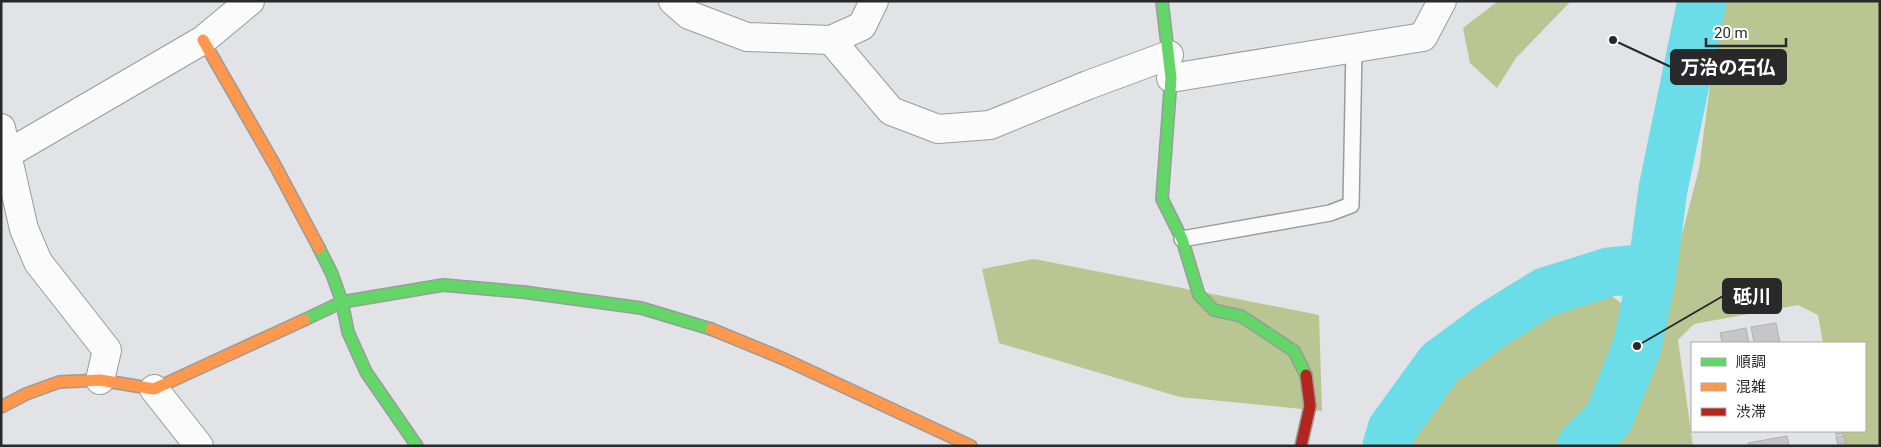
<svg xmlns="http://www.w3.org/2000/svg" width="1881" height="447" font-family="Roboto,'Noto Sans JP',sans-serif">
  <style>
    .forest { fill: #b9c691 }
    .lines { fill: none; stroke-linecap: round; stroke-linejoin: round }
    .river { stroke: #6adde8; stroke-width: 49 }
    .building { fill: #c6c5c7; stroke: #b1b0b2 }
    .lane-casing { stroke: #9a9b9d; stroke-width: 18 }
    .street-casing { stroke: #9a9b9d; stroke-width: 30 }
    .fast-casing { stroke: #9a9b9d; stroke-width: 14 }
    .slow-casing { stroke: #9a9b9d; stroke-width: 14 }
    .jam-casing { stroke: #9a9b9d; stroke-width: 14 }
    .lane { stroke: #fbfbfb; stroke-width: 15 }
    .street { stroke: #fbfbfb; stroke-width: 28 }
    .fast { stroke: #63d668; stroke-width: 11 }
    .slow { stroke: #ff974d; stroke-width: 11 }
    .jam { stroke: #b3261e; stroke-width: 11 }
    .leader { fill: none; stroke: #29292c; stroke-width: 2 }
    .callout-dot { fill: #29292c; stroke: #fff; stroke-width: 2 }
    .callout { fill: #29292c; stroke: #29292c; stroke-width: 2 }
    .callout-label { font-size: 19px; text-anchor: middle; font-weight: bold; fill: #fff }
  </style>
  <rect width="100%" height="100%" fill="#e2e3e6"/>
  <g class="forest">
    <path d="M1498 1H1571L1516 58 1497 88 1470 63 1463 28Z"/>
    <path d="M1721 1H1880V446H1844L1841 431H1865V343H1823L1818 315 1798 305 1694 324 1678 340 1693 446H1598L1608 434 1650 357 1699 169Z"/>
    <path d="M1034 259 1319 315 1322 411 1180 397 999 343 982 269Z"/>
    <path d="M1594 295C1601 295 1610 294 1616 299 1641 315 1618 396 1603 416 1595 427 1583 436 1573 446H1392C1395 432 1408 423 1417 412 1429 399 1440 384 1453 372 1492 337 1542 307 1594 295Z"/>
  </g>
  <g class="lines">
    <g class="river">
      <path d="M1387 446 1392 429 1440 363 1493 324 1545 292 1609 272 1651 268"/>
      <path d="M1581 446 1609 418 1637 346 1651 279 1663 189 1702 1"/>
    </g>
  </g>
  <g class="building">
    <path d="M1776 323 1780 343H1754L1751 327Z"/>
    <path d="M1746 328 1749 343H1722L1720 333Z"/>
    <path d="M1835 431H1844V433L1836 435Z"/>
    <path d="M1787 436 1789 446H1748V443Z"/>
    <path d="M1844 436 1846 443 1838 445 1836 437Z"/>
  </g>
  <g class="lines">
    <defs>
      <path id="lane" d="M1182 239 1330 213 1351 205 1354 49"/>
      <g id="street">
        <path d="M673 1 689 15 747 37 831 40 862 26 874 1"/>
        <path d="M831 40 891 111 938 129 990 125 1088 85 1169 55"/>
        <path d="M1171 78 1423 37 1442 1"/>
        <path d="M1 128 24 229 38 262 107 350 100 380"/>
        <path d="M9 153 203 40 250 1"/>
        <path d="M154 389 199 446"/>
      </g>
      <g id="fast">
        <path d="M1162 1 1171 78 1162 199 1182 239 1199 295 1214 310 1241 316 1294 351 1306 375"/>
        <path d="M319 248 332 274 342 302 348 332 366 372 417 446"/>
        <path d="M304 320 342 302 443 285 523 292 641 308 711 329"/>
      </g>
      <g id="slow">
        <path d="M203 40 276 167 319 248"/>
        <path d="M711 329 784 359 971 446"/>
        <path d="M1 407 26 394 59 382 100 380 154 389 304 320"/>
      </g>
      <path id="jam" d="M1301 446 1310 406 1306 375"/>
    </defs>
    <use href="#lane" class="lane-casing"/>
    <use href="#street" class="street-casing"/>
    <use href="#fast" class="fast-casing"/>
    <use href="#slow" class="slow-casing"/>
    <use href="#jam" class="jam-casing"/>
    <use href="#lane" class="lane"/>
    <use href="#street" class="street"/>
    <use href="#fast" class="fast"/>
    <use href="#slow" class="slow"/>
    <use href="#jam" class="jam"/>
  </g>
  <path class="leader" d="M1613 40L1671 67M1637 346L1723 296"/>
  <g class="callout-dot">
    <circle cx="1613" cy="40" r="5"/>
    <circle cx="1637" cy="346" r="5"/>
  </g>
  <g class="callout">
    <rect x="1671" y="50" width="115" height="34" rx="5"/>
    <rect x="1723" y="279" width="58" height="34" rx="5"/>
  </g>
  <g class="callout-label">
    <text x="1728" y="74">万治の石仏</text>
    <text x="1752" y="303">砥川</text>
  </g>
  <rect width="1881" height="447" fill="none" stroke="#29292c" stroke-width="5"/>
  <rect x="1691" y="342" width="175" height="90" fill="#ffffff" stroke="#a9a9ab"/>
  <rect x="1701" y="358" width="25" height="8" fill="#63d668" stroke="#a9a9ab"/>
  <text x="1736" y="367" font-size="15" fill="#29292c">順調</text>
  <rect x="1701" y="383" width="25" height="8" fill="#ff974d" stroke="#a9a9ab"/>
  <text x="1736" y="392" font-size="15" fill="#29292c">混雑</text>
  <rect x="1701" y="408" width="25" height="8" fill="#b3261e" stroke="#a9a9ab"/>
  <text x="1736" y="417" font-size="15" fill="#29292c">渋滞</text>
  <path d="M1706 38v8h80v-8" fill="none" stroke="#29292c" stroke-width="2.5"/>
  <text x="1714" y="38" font-size="15" fill="#29292c" stroke="#ffffff" stroke-width="4" paint-order="stroke">20 m</text>
</svg>
